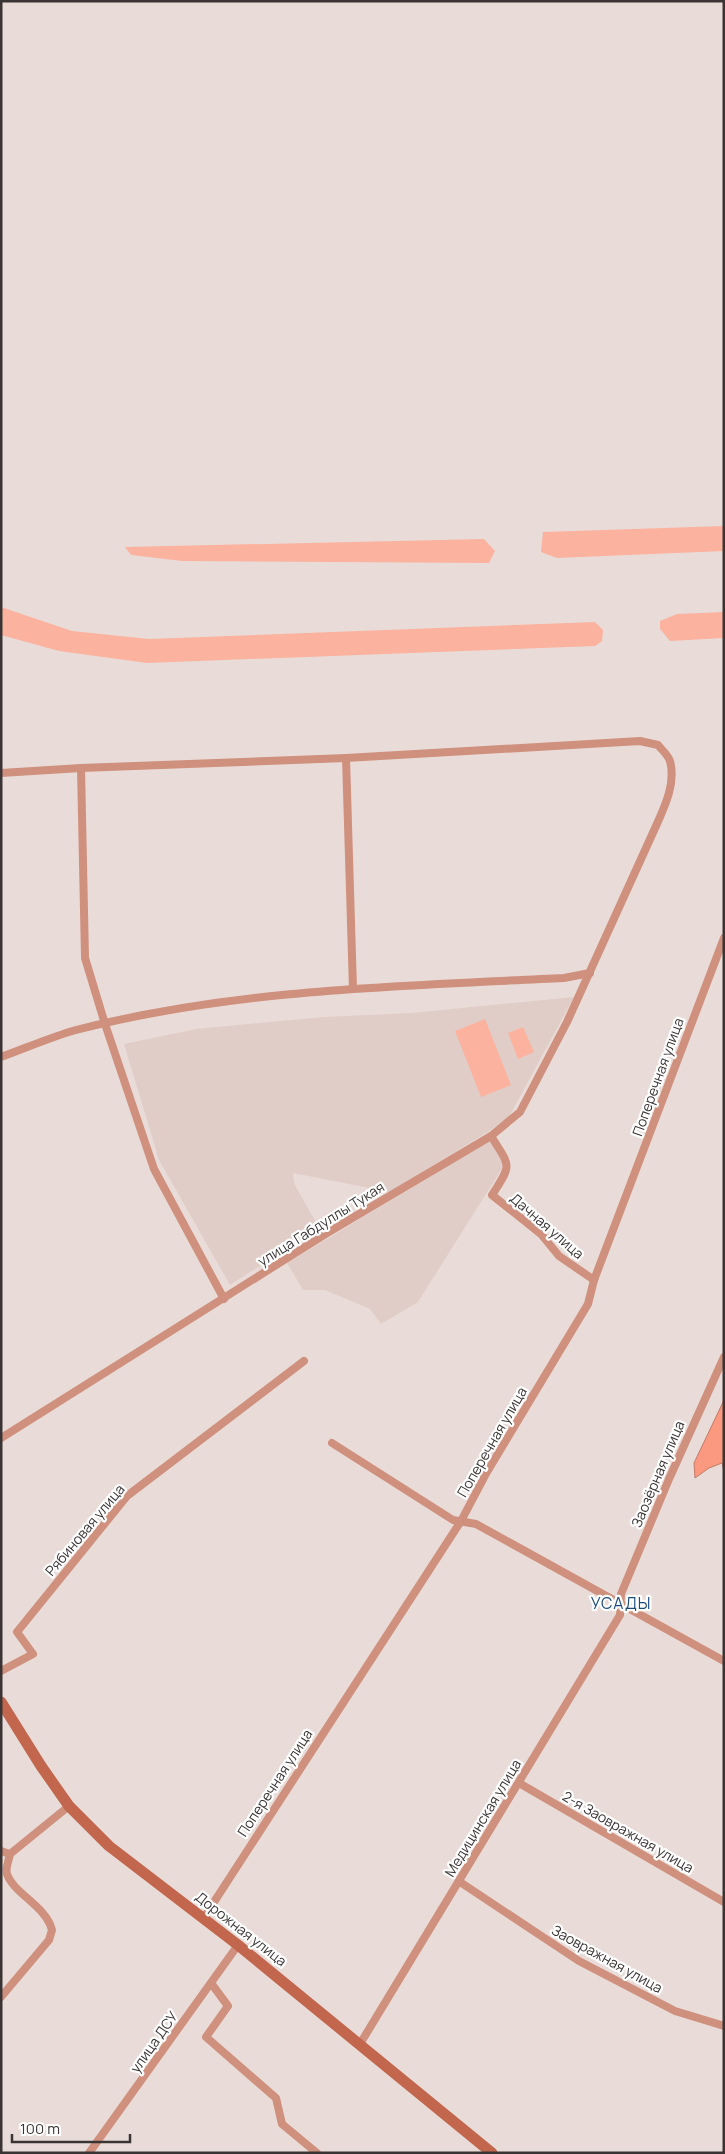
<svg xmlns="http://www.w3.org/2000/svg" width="725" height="2154" font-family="Manrope,sans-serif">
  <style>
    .built { fill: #e1cdc7 }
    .green { fill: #fbb29e }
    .water { fill: #fa997f; stroke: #c07b68 }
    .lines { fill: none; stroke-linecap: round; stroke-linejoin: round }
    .street { stroke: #cf907e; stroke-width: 8 }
    .secondary { stroke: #c2664d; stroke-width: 11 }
    .labels { text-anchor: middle; stroke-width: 4.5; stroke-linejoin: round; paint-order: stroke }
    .street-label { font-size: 14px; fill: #3a3534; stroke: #fff }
    .quarter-label { font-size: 16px; letter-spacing: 1px; fill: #1f4c80; stroke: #fff }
  </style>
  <rect width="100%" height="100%" fill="#e9dcd8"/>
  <g class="built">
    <path d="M574 997 509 1117 486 1133 389 1192 293 1173 294 1183 319 1228 230 1285 159 1160 124 1044 196 1029 323 1017 411 1013Z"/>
    <path d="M489 1141 503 1163V1167L418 1302 381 1324 370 1309 325 1290H303L287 1263Z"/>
  </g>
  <g class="green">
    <path d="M724 526V551L557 558 541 552 543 532Z"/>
    <path d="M484 539 495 551 489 563 182 561 131 555 125 547Z"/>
    <path d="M1 607 72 631 149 639 595 622 603 630 602 641 595 646 147 663 59 651 1 635Z"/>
    <path d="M724 612V638L670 641 660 629V621L677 614Z"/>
    <path d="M485 1019 511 1085 481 1097 455 1031Z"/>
    <path d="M523 1027 534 1052 518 1059 508 1033Z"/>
  </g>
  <path class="water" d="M724 1400V1471L722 1463 709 1468 695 1478 694 1463Z"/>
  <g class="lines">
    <g class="street">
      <path d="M346 758 353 989"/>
      <path d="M81 768 85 958 105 1024 154 1169 224 1299"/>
      <path d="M1 773 81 768 346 758 640 741 658 745C662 750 668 755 670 761 676 783 665 806 656 826L567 1022 520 1112 491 1136 327 1233 1 1438"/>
      <path d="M1 1057C26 1048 51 1037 76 1030 235 989 401 986 564 978L590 973"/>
      <path d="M491 1136C510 1167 513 1163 492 1195L541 1234 559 1256 594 1280"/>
      <path d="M332 1443 453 1520 476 1524 724 1661"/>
      <path d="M1 1671 33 1654 17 1632 127 1496 304 1361"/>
      <path d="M519 1783 724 1902"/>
      <path d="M1 1851 10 1854 69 1806"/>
      <path d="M460 1882 579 1961 675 2011 724 2026"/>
      <path d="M203 1919 461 1521 487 1472 588 1304 594 1280 724 938"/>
      <path d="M211 1983 228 2006 206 2037 276 2098 282 2124 317 2153"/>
      <path d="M1 1997 49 1940 52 1930C46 1906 14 1894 7 1874 5 1868 9 1860 10 1854"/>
      <path d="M360 2044 620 1615 621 1594 669 1479 724 1357"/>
      <path d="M89 2153 238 1945"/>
    </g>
    <path class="secondary" d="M1 1702 41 1766 69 1806 109 1846 238 1945 492 2153"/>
  </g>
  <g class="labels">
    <g class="street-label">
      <text transform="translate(658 1077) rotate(-70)" y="5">Поперечная улица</text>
      <text transform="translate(321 1224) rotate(-32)" y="5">улица Габдуллы Тукая</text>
      <text transform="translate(547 1226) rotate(41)" y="5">Дачная улица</text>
      <text transform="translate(492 1442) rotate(-60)" y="5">Поперечная улица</text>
      <text transform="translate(658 1474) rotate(-67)" y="5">Заозёрная улица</text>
      <text transform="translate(85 1530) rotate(-50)" y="5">Рябиновая улица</text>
      <text transform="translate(275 1783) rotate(-57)" y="5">Поперечная улица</text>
      <text transform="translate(483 1818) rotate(-59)" y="5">Медицинская улица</text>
      <text transform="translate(628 1832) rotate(30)" y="5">2-я Заовражная улица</text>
      <text transform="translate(241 1929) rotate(38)" y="5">Дорожная улица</text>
      <text transform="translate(607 1959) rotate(29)" y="5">Заовражная улица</text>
      <text transform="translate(154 2042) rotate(-55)" y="5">улица ДСУ</text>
    </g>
    <g class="quarter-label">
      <text x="621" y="1609">УСАДЫ</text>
    </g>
  </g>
  <rect width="725" height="2154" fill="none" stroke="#3a3534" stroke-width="5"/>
  <path d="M12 2134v8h118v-8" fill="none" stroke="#3a3534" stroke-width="2.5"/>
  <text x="20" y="2134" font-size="15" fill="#3a3534" stroke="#ffffff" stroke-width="4" paint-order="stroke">100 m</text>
</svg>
